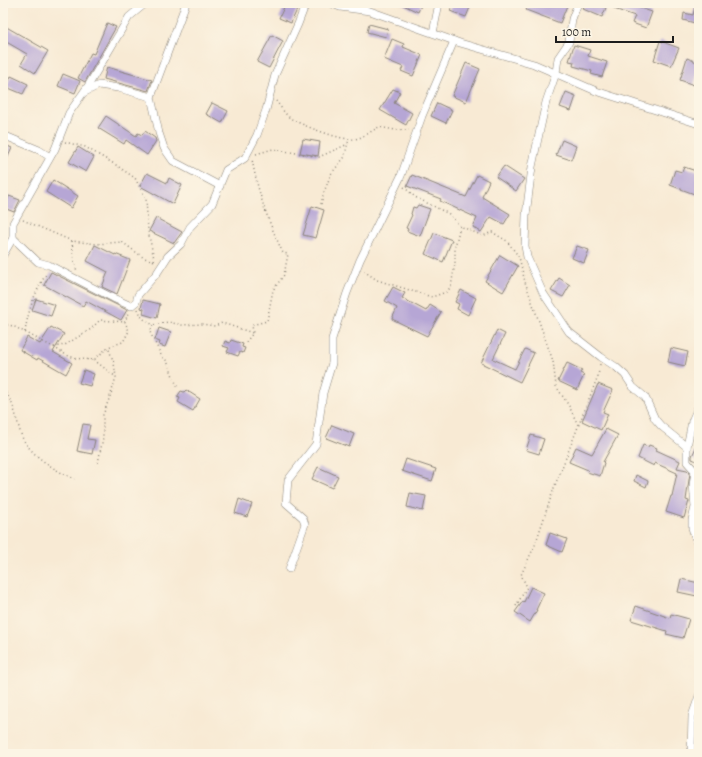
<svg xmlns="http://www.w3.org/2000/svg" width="702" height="757" font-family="Alegreya,serif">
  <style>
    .building { fill: #b6a6d5 }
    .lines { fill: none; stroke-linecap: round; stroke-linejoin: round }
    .street-casing { stroke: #8a8378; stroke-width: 8 }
    .path { stroke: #8a8378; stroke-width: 1.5; stroke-dasharray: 1 3; stroke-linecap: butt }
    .street { stroke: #fff; stroke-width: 7 }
  </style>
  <rect width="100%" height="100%" fill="#fcf5e5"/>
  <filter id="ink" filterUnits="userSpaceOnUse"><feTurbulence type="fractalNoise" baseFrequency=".025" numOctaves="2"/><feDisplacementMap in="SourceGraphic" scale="8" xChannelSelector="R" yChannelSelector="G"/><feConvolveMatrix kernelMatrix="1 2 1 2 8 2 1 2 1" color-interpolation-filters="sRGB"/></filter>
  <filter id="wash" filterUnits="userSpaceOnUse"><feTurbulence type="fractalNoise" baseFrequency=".012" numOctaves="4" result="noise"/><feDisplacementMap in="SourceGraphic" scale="16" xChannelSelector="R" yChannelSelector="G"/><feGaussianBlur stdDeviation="0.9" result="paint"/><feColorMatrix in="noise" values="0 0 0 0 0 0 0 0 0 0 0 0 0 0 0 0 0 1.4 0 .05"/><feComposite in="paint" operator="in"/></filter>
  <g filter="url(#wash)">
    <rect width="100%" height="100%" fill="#f8ead4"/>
    <g id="blocks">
      <g class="building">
        <path d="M286 3H300L291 23 279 18Z"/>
        <path d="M399 3H422L418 12Z"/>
        <path d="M453 3H466L471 5 466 17 450 11Z"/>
        <path d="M530 3H568L560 23 526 10Z"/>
        <path d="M585 3H595L606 8 602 17 583 9Z"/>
        <path d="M616 3H628V4L652 12 646 28 632 23 635 16 614 9Z"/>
        <path d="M696 3H699V24L683 20 684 13 693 15Z"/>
        <path d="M107 23 116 27 85 82 78 78 91 53 94 54Z"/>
        <path d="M369 24 388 29 386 37 367 32Z"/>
        <path d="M3 25 48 51 35 73 21 64 27 54 3 40Z"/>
        <path d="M272 35 283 41 269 68 257 62Z"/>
        <path d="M392 39 404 44 403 47 422 55 413 76 401 71 403 67 384 59Z"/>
        <path d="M660 41 679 48 671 66 654 60Z"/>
        <path d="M574 45 590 50 588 56 607 62 602 77 591 74 592 71 573 66 574 62 569 61Z"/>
        <path d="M687 58 699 63V70L694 85 680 80Z"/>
        <path d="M466 63 480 69 466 102 452 96Z"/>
        <path d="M107 67 152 80 148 91 104 79Z"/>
        <path d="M63 74 80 81 75 93 58 86Z"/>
        <path d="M11 76 28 84 23 94 6 87Z"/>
        <path d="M393 89 400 92 394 103 412 113 406 125 380 110Z"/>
        <path d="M566 92 576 96 571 111 560 107Z"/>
        <path d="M212 103 228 111 222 123 206 114Z"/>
        <path d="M437 103 452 110 446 123 431 116Z"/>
        <path d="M106 116 136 136 138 133 142 135 145 131 155 138 156 141 147 155 126 140 124 144 98 128Z"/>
        <path d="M303 139 320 142 318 156 300 153Z"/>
        <path d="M562 140 576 146 571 160 556 155Z"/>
        <path d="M3 144 12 148 3 168Z"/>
        <path d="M78 147 94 157 86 172 69 162Z"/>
        <path d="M504 166 524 179 516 191 496 177Z"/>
        <path d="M684 167 699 172 697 177 699 178V189L697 195 670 185 675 170 682 172Z"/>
        <path d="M147 173 167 183 169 178 182 185 173 204 140 186Z"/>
        <path d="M412 175 466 197 477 175 489 181 482 197 510 214 504 224 491 217 481 232 473 227 477 218 440 201 441 199 407 186Z"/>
        <path d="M53 180 78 196 71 208 46 192Z"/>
        <path d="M9 196 20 200 14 212 4 208Z"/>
        <path d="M418 205 430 209 420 236 407 231 408 229 406 228 412 215 411 214 413 207 416 208Z"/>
        <path d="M312 206 324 210 316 238 303 235Z"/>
        <path d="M156 218 182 232 174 243 149 231Z"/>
        <path d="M434 233 452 240 443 262 425 254Z"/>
        <path d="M95 245 115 255V254L130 260 117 294 102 287 108 272 87 261Z"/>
        <path d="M577 246 589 250 584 263 572 258Z"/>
        <path d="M500 255 518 266 503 292 485 281Z"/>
        <path d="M51 272 127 310 121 320 86 301 83 306 44 285Z"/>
        <path d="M559 278 570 285 563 297 551 291Z"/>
        <path d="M393 287 405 293 402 298 426 311 430 305 441 312 427 336 392 319 397 308 385 301Z"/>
        <path d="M461 290 476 298 468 315 457 309 459 304 455 302Z"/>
        <path d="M36 299 55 305 51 316 32 310Z"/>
        <path d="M143 300 160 304 157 318 143 314 144 309 141 308Z"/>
        <path d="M51 327 64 334 53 352 72 363 66 374 38 358 37 360 20 350 27 337 40 344Z"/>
        <path d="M159 328 171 332 165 347 159 345 160 342 155 340Z"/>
        <path d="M497 330 505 334 493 359 515 369 525 349 534 353 520 382 481 363Z"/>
        <path d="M231 340 243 344 242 347 245 348 243 353 240 352 238 356 227 352 229 348 223 346 225 341 230 343Z"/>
        <path d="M671 348 688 352 685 366 668 362Z"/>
        <path d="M567 363 582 370 580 373 584 375 577 390 558 381Z"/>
        <path d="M84 370 94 374 90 386 79 383Z"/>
        <path d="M598 384 613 390 603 412 608 414 601 430 582 421Z"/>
        <path d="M186 390 200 399 193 411 178 402 180 398 177 397 181 391 184 392Z"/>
        <path d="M83 424 90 425 87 439 95 440 92 454 77 451Z"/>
        <path d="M332 425 354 434 349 447 326 438Z"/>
        <path d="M606 429 618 435 603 462 604 463 600 476 587 472 588 470 569 462 576 447 592 454Z"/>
        <path d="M531 435 544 439 539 454 526 450Z"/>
        <path d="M699 441V462L692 459V456Z"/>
        <path d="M643 445 648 447 649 445 657 448 656 450 680 461 677 468 687 470 690 473 686 500 689 501 684 518 666 512 671 496H672L677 473 655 463 654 466 638 458Z"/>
        <path d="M406 459 436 469 432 481 402 471Z"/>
        <path d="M318 467 338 476 332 488 312 479Z"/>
        <path d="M636 475 648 481 646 487 634 481Z"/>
        <path d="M410 493 426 496 423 511 407 507Z"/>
        <path d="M239 499 252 504 247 517 235 513Z"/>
        <path d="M550 533 567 539 562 552 546 545Z"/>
        <path d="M681 579 699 583 697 596 678 592Z"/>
        <path d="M531 587 544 593 536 610H537L530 622 515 612 523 601 524 602Z"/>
        <path d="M636 606 670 618 671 614 689 619 683 638 666 634 667 631 631 620Z"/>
      </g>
    </g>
  </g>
  <g filter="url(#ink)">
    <use href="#blocks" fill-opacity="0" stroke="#8a8378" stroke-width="1"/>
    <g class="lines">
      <defs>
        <g id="street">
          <path d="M186 3 151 97 159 133 164 148 173 161 220 186"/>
          <path d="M330 3 340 7 370 11 460 43 534 64 596 91 699 124"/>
          <path d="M578 3 572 19 569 42 558 58 556 73 546 102 536 148 532 167 526 215 525 246 527 257 543 293 569 332 601 357 616 367 625 375 633 387 645 397 655 419 661 426 687 447V462L695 471 693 484 695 507 692 520V528L699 549"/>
          <path d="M433 33 439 3"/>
          <path d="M85 92 99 85 118 88 151 97"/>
          <path d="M3 135 39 150 50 157"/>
          <path d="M13 238 38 262 49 265 113 298 131 306 136 302 138 295 157 273 168 256 181 244 190 227 212 204 226 170 245 158 257 135 266 110 275 75 298 24 306 3"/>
          <path d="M3 255 13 238V223L55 149 69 113 88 86 129 17 146 3"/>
          <path d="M687 447 692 421 699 405"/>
          <path d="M289 569 305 524 303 518 286 503 288 480 316 444 323 393 332 363V339L347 293 360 260 401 176 422 116 454 41"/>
          <path d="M691 754 692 716 699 696"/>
        </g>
      </defs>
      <use href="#street" class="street-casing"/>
      <g class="path">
        <path d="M276 101C280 106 285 114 290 118 301 125 342 141 354 139 363 138 371 131 379 127L395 130H409"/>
        <path d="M65 142 85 147 116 165 135 178 146 199 148 231 155 263"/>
        <path d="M256 154 273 149 319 157 348 144"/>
        <path d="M404 187 415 197 449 214 460 226"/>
        <path d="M321 204 324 192 331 174 344 158 349 139"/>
        <path d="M23 220 72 241 97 244 122 242 144 258 155 261"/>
        <path d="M72 241 74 262 77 271"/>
        <path d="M364 271 377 280 432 297 446 292 451 287 455 263V247L460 226 483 236 492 232 507 241 519 257 525 282 553 361 556 386 569 406 578 425"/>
        <path d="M138 309 142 318 153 325 168 322 182 325 202 324 215 326 222 323 253 333"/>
        <path d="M3 324 13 326 53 347 65 345 91 329 100 320 125 322"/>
        <path d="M153 325 150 332 162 357 167 361 177 386 180 387"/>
        <path d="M25 332C28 311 35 291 47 273"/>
        <path d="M246 342 253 333 252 325 267 321 273 290 284 275 288 254 283 253C268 221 258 194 252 159"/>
        <path d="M54 347C68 358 77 359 94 360L108 347 123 342 129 331 125 322 128 313"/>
        <path d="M94 360 116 377"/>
        <path d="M3 390C16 402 16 424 23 439 32 456 57 472 75 479"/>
        <path d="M98 463 103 438V415L111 394 116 377 114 363 108 347"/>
        <path d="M516 606 527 587 521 575 535 545 554 488 598 376 600 364"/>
      </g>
      <use href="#street" class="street"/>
    </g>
  </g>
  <rect width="702" height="757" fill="none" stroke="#fcf5e5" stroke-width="16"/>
  <path d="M556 36v6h117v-6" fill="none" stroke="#1c1c1c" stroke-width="2"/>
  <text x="562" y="36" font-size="12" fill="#1c1c1c" stroke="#fcf5e5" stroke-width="3" paint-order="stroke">100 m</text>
</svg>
